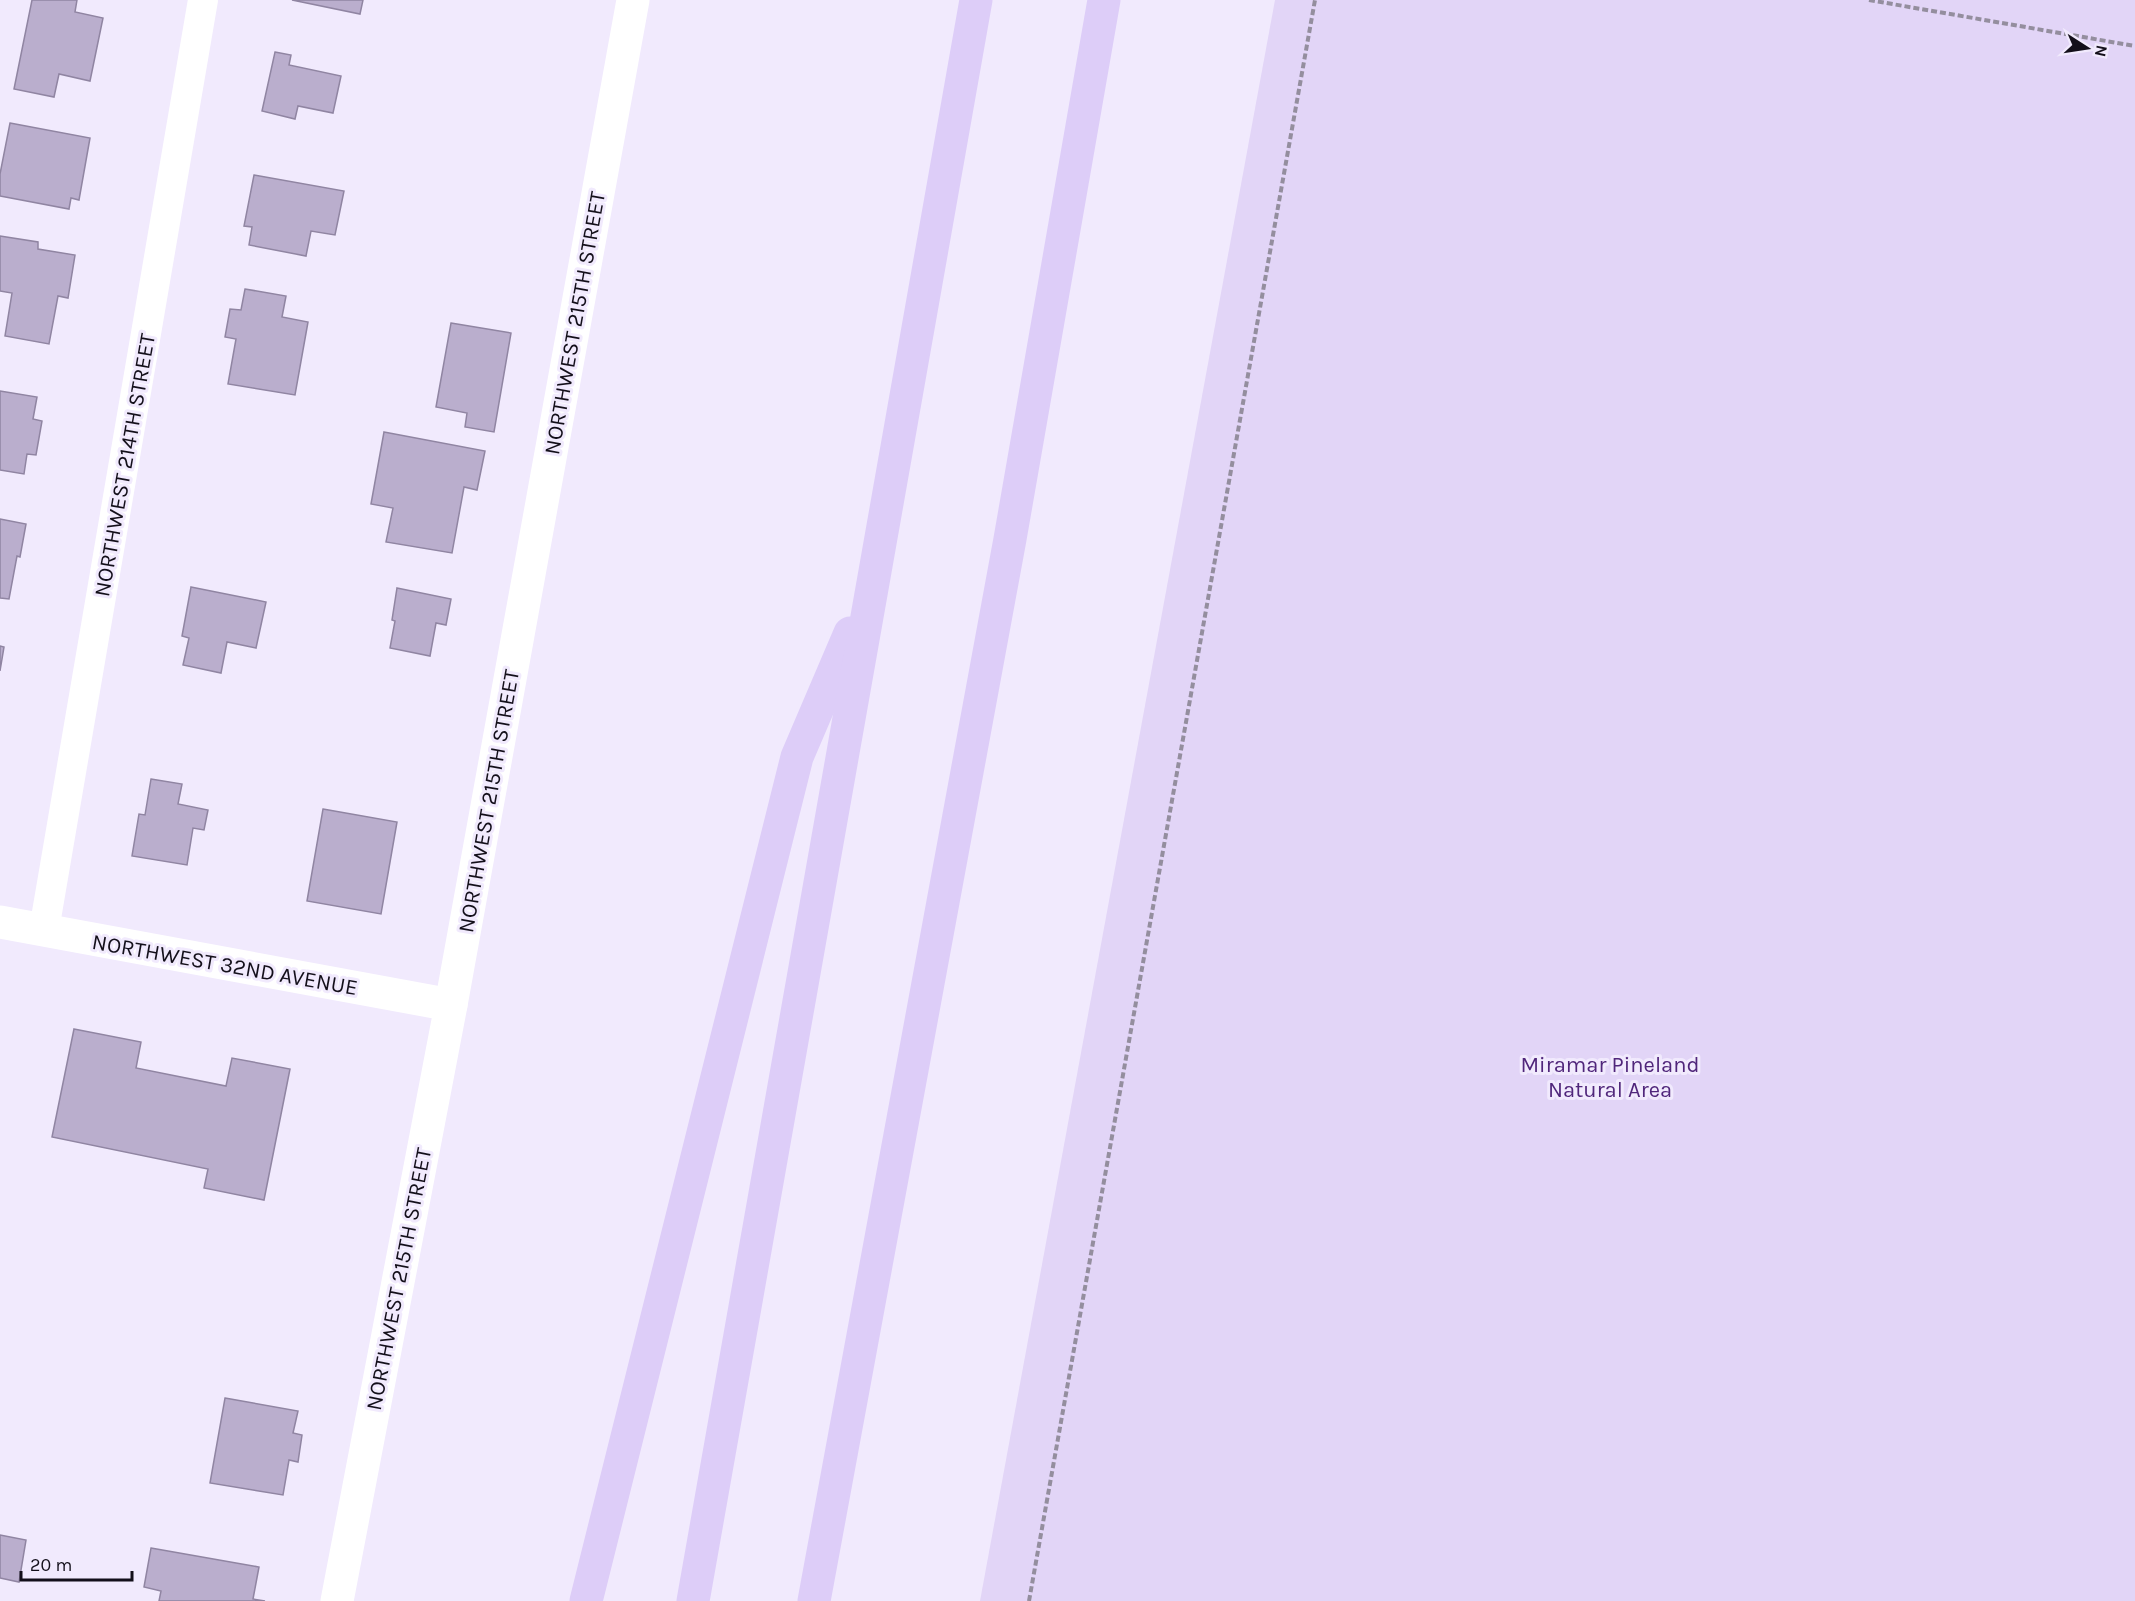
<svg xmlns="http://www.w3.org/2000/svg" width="2135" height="1601" font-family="Karla,sans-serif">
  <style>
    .green { fill: #e2d5f7 }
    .building { fill: #baaecd; stroke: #9085a2; stroke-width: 1.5 }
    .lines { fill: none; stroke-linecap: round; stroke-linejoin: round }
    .path { stroke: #948e9e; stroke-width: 4; stroke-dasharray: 6 3; stroke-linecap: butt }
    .minor { stroke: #fff; stroke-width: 30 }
    .tertiary { stroke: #fff; stroke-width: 33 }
    .motorway { stroke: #ddcdf8; stroke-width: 33 }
    .labels { text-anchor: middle; stroke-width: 6; stroke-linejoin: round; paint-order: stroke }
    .street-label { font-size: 22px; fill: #130f1a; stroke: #f1eafd }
    .park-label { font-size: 22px; fill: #50267b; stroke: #f1eafd }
  </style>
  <rect width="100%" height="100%" fill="#f1eafd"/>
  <path class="green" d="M1275 0H2135V1601H980Z"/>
  <g class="building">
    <path d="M32 0H77L75 12 103 18 90 81 59 74 54 97 14 89Z"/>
    <path d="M292 0H363L360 14Z"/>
    <path d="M275 52 291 55 289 65 341 76 333 113 298 106 295 119 262 111Z"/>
    <path d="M10 123 90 138 79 200 71 198 69 209 0 196V174Z"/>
    <path d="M254 175 344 191 335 235 311 231 306 256 249 245 252 227 244 226Z"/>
    <path d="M0 236 38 242V249L75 255 68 298 58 296 49 344 5 336 12 293 0 291Z"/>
    <path d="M245 289 286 296 282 317 308 322 295 395 228 384 236 339 225 337 230 309 241 310Z"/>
    <path d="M451 323 511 333 494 432 465 427 467 413 436 407Z"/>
    <path d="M0 391 37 397 33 419 42 421 36 455 27 454 24 474 0 470Z"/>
    <path d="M384 432 485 451 477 490 464 487 452 553 386 542 393 508 371 504Z"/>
    <path d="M0 519 26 524 20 557 17 556 9 599 0 598Z"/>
    <path d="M191 587 266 602 256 648 227 642 221 673 183 665 189 638 182 636Z"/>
    <path d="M397 588 451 599 446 625 436 623 430 656 390 648 395 621 392 620Z"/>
    <path d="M0 646 4 647 0 671Z"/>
    <path d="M151 779 182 784 178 804 208 810 204 830 193 828 187 865 132 856 139 814 145 815Z"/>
    <path d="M323 809 397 822 381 914 307 901Z"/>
    <path d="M74 1029 141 1042 136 1068 226 1086 232 1058 290 1069 264 1200 204 1188 208 1169 52 1137Z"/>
    <path d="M225 1398 298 1411 293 1433 302 1435 298 1462 289 1460 283 1495 210 1483Z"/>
    <path d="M0 1535 26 1540 19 1582 0 1578Z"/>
    <path d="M151 1548 259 1567 253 1599 265 1601H159L161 1591 144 1587Z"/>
  </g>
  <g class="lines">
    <g class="path">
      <path d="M1869 0 2135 46"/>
      <path d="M1029 1601 1315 0"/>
    </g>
    <path class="minor" d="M44 930 203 0"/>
    <g class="tertiary">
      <path d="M0 922 451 1005"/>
      <path d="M337 1601 451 1005 633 0"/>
    </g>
    <g class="motorway">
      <path d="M586 1601 797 757 850 633"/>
      <path d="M693 1601 976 0"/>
      <path d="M814 1601 1010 539 1104 0"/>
    </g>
  </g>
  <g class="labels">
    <g class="street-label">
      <text transform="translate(574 323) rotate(-80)" y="8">NORTHWEST 215TH STREET</text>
      <text transform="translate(124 465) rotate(-80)" y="8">NORTHWEST 214TH STREET</text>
      <text transform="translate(488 801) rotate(-80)" y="8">NORTHWEST 215TH STREET</text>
      <text transform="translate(225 964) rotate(10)" y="8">NORTHWEST 32ND AVENUE</text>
      <text transform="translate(398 1279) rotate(-79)" y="8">NORTHWEST 215TH STREET</text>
    </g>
    <g class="park-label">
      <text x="1610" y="1072">Miramar Pineland<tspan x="1610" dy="25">Natural Area</tspan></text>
    </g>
  </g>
  <g transform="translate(2087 48) rotate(102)" stroke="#f1eafd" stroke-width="4.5" paint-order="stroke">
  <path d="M0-4.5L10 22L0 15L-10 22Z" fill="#130f1a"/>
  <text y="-9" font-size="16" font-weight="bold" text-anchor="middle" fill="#130f1a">N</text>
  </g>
  <path d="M21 1571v9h111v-9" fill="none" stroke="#130f1a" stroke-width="3"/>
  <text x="30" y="1571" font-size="18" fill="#130f1a" stroke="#f1eafd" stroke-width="4.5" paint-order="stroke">20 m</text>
</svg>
